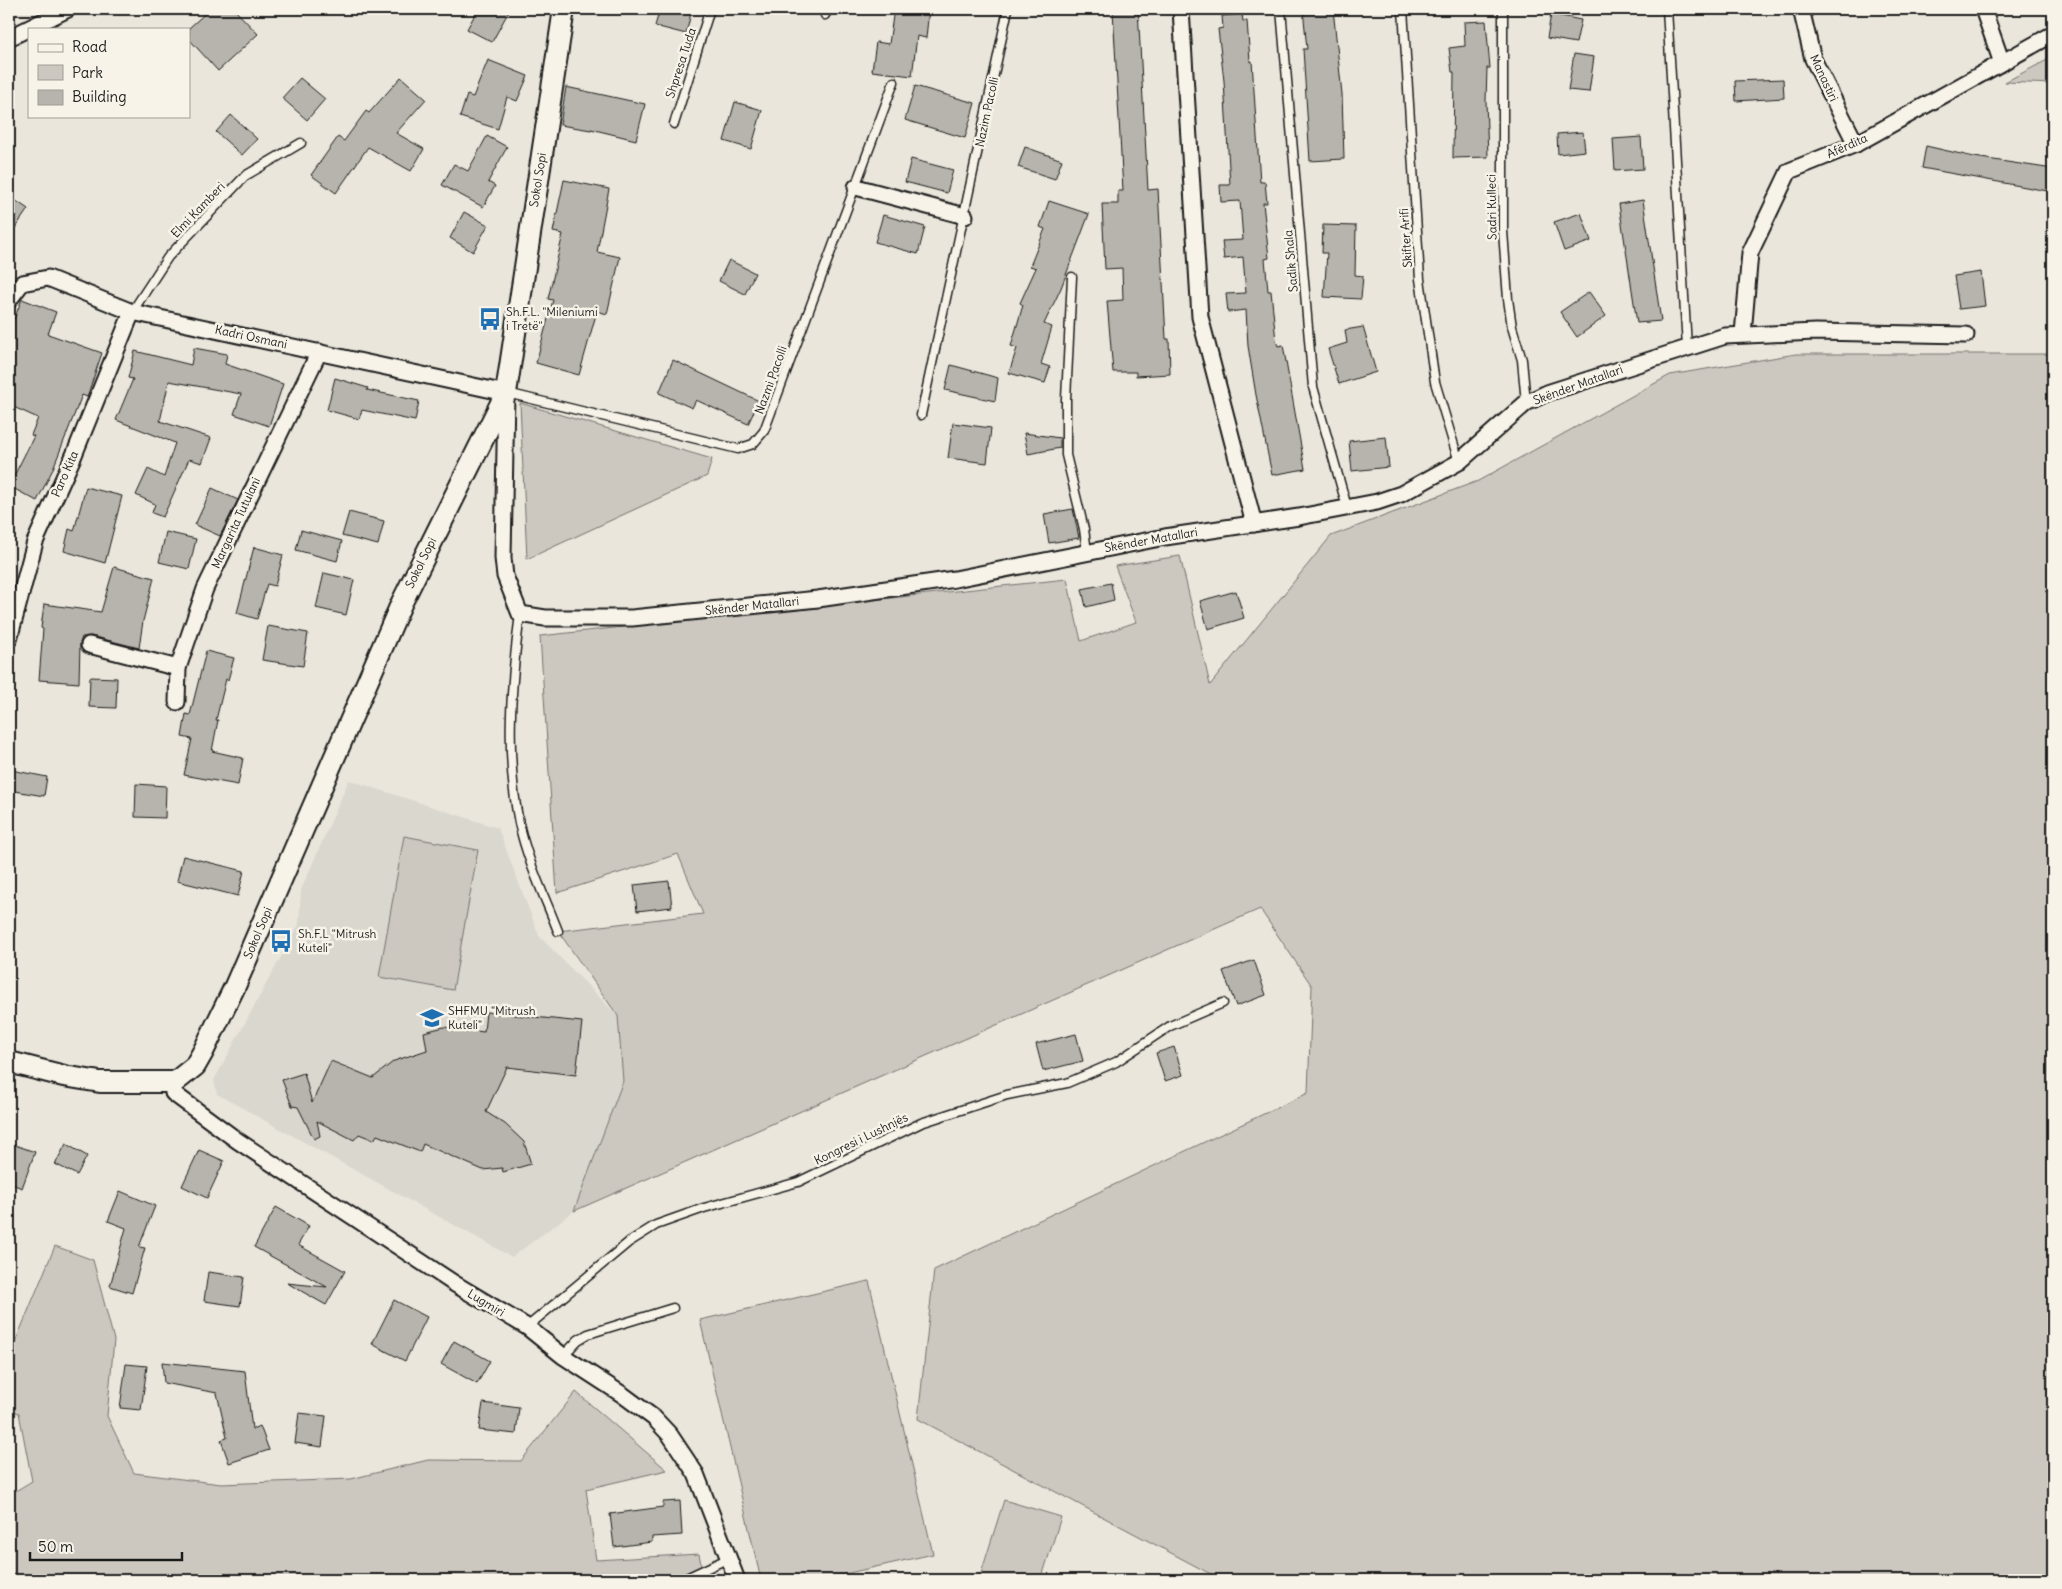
<svg xmlns="http://www.w3.org/2000/svg" width="2062" height="1589" font-family="Delius,sans-serif">
  <style>
    .built { fill: #dad7ce }
    .green { fill: #ccc8c0; stroke: #74726e }
    .building { fill: #b6b4ac; stroke: #1c1c1c }
    .lines { fill: none; stroke-linecap: round; stroke-linejoin: round }
    .service-casing { stroke: #1c1c1c; stroke-width: 11 }
    .minor-casing { stroke: #1c1c1c; stroke-width: 19 }
    .tertiary-casing { stroke: #1c1c1c; stroke-width: 24 }
    .service { stroke: #f7f3e8; stroke-width: 8 }
    .minor { stroke: #f7f3e8; stroke-width: 15 }
    .tertiary { stroke: #f7f3e8; stroke-width: 20 }
    .labels { text-anchor: middle; stroke-width: 5; stroke-linejoin: round; paint-order: stroke }
    .street-label { font-size: 12px; fill: #1c1c1c; stroke: #f7f3e8 }
    .poi-label { font-size: 12px; fill: #1c1c1c; stroke: #f7f3e8; text-anchor: start }
  </style>
  <rect width="100%" height="100%" fill="#eae6dc"/>
  <filter id="ink" filterUnits="userSpaceOnUse"><feTurbulence type="fractalNoise" baseFrequency=".02" numOctaves="2"/><feDisplacementMap in="SourceGraphic" scale="10" xChannelSelector="R" yChannelSelector="G"/><feConvolveMatrix kernelMatrix="1 2 1 2 8 2 1 2 1" color-interpolation-filters="sRGB"/></filter>
  <g filter="url(#ink)">
    <path class="built" d="M349 780 498 828 539 936 618 1016 623 1081 574 1211 512 1257 217 1094 214 1080 299 924 301 890Z"/>
    <g class="green">
      <path d="M2053 57V84L2005 82Z"/>
      <path d="M1796 354H2053V1580H1222L918 1419 934 1270 1308 1093 1312 986 1260 909 574 1211 623 1081 618 1016 558 931 703 914 678 854 557 893 540 636 1067 579 1081 641 1136 622 1115 566 1180 556 1210 685 1331 536 1478 481 1670 375Z"/>
      <path d="M520 403 712 459 707 476 527 559Z"/>
      <path d="M404 836 478 850 453 990 379 977Z"/>
      <path d="M55 1246 93 1260 114 1340 107 1416 134 1473 221 1484 351 1479 428 1460 521 1461 576 1392 667 1470 586 1489 596 1560 699 1554 704 1580H9V1495L32 1481 19 1413 9 1409V1357Z"/>
      <path d="M869 1281 933 1554 818 1580H761L700 1320Z"/>
      <path d="M1004 1500 1061 1517 1041 1580H979Z"/>
    </g>
    <g class="building">
      <path d="M210 9H234L258 34 218 71 189 39V28Z"/>
      <path d="M478 9H510L492 42 467 29Z"/>
      <path d="M660 9H692L686 34 655 26Z"/>
      <path d="M894 9H929L926 38 917 36 912 76 872 71 876 42 889 44Z"/>
      <path d="M1120 9H1138L1148 190 1158 189 1166 339H1169L1170 374 1136 376V372H1113L1107 301 1123 300 1122 268 1105 269 1102 204H1118V191H1123L1113 10Z"/>
      <path d="M1303 9H1333L1342 94 1344 159 1310 161 1303 49H1307Z"/>
      <path d="M1242 14 1243 21H1247L1250 61H1252L1260 182H1265L1267 203H1263L1269 258 1265 259 1268 291H1271L1276 341 1278 346 1283 345 1305 469 1272 475 1256 395 1248 346 1246 310 1228 312 1226 294 1246 293 1243 257 1224 259 1222 241 1243 240 1240 201 1221 202 1220 185H1230L1224 81 1218 29 1223 28 1222 16Z"/>
      <path d="M1551 14 1581 20 1576 43 1547 38Z"/>
      <path d="M1486 21 1490 68H1487L1486 101 1488 157 1453 158 1454 72H1452L1449 48 1465 46 1464 22Z"/>
      <path d="M1574 54 1594 57 1589 92 1568 90Z"/>
      <path d="M488 60 528 76 517 101 507 97 498 129 460 117 467 95 473 97Z"/>
      <path d="M401 77 426 99 396 133 424 149 411 171 368 147 336 193 311 175 338 137 344 141 366 111 369 113Z"/>
      <path d="M300 78 325 99 307 120 282 98Z"/>
      <path d="M1783 79 1784 98 1736 101 1735 81Z"/>
      <path d="M915 86 975 103 965 138 905 120Z"/>
      <path d="M566 87 645 104 636 140 591 129V130L560 125Z"/>
      <path d="M735 102 762 110 751 149 724 141Z"/>
      <path d="M231 115 257 139 242 155 216 132Z"/>
      <path d="M1583 132 1585 151 1558 154 1557 134Z"/>
      <path d="M487 136 507 147 488 182 495 186 483 207 442 185 454 164 468 171Z"/>
      <path d="M1641 137 1643 169 1615 171 1613 139Z"/>
      <path d="M1926 146 1974 157 2053 169V192L1922 168Z"/>
      <path d="M1025 147 1062 160 1055 179 1018 167Z"/>
      <path d="M911 159 953 170 947 193 905 182Z"/>
      <path d="M564 180 609 189 597 252 620 257 607 314 597 311 579 375 536 363 553 300 548 299 563 234 553 232Z"/>
      <path d="M9 196 28 209 9 237Z"/>
      <path d="M1643 200 1661 321 1637 323 1619 204Z"/>
      <path d="M1049 201 1089 214 1061 288 1044 324 1052 327 1041 364 1050 367 1045 383 1009 373 1017 348 1011 346 1023 305 1020 303 1036 268 1030 266 1045 229 1040 227Z"/>
      <path d="M464 212 488 225 473 252 450 238Z"/>
      <path d="M1581 213 1591 241 1564 251 1554 222Z"/>
      <path d="M883 215 925 227 918 254 875 242Z"/>
      <path d="M1323 225 1356 226 1355 275 1363 276 1361 299 1324 297 1327 253H1322Z"/>
      <path d="M729 260 755 273 745 294 719 281Z"/>
      <path d="M1981 272 1985 306 1959 309 1954 276Z"/>
      <path d="M1589 292 1606 316 1577 337 1560 312Z"/>
      <path d="M22 299 56 312 48 334 102 353 87 397 82 395 52 471 37 501 9 486 34 436 31 435 38 418 9 405V332Z"/>
      <path d="M1363 327 1376 372 1339 384 1328 349 1347 343 1345 330Z"/>
      <path d="M194 348 227 354 225 364 283 384 269 426 234 414 241 394 169 381 160 421 211 438 202 463 189 459 163 517 152 513 155 504 136 495 148 469 164 477 175 443 116 420 133 379 128 378 135 351 191 365Z"/>
      <path d="M673 360 759 401 748 424 696 400 692 408 659 393Z"/>
      <path d="M951 365 998 378 995 401 945 390Z"/>
      <path d="M335 378 368 388 367 390 419 401 415 421 362 410 359 419 327 410Z"/>
      <path d="M953 423 991 428 987 463 948 458Z"/>
      <path d="M1024 433 1060 438V448L1028 454Z"/>
      <path d="M1386 437 1389 467 1352 471 1349 441Z"/>
      <path d="M86 487 122 496 105 563 64 551 69 529 74 531Z"/>
      <path d="M212 488 238 500 220 536 195 525Z"/>
      <path d="M1073 509 1079 538 1049 543 1044 514Z"/>
      <path d="M349 512 384 521 378 545 342 536Z"/>
      <path d="M301 530 342 541 337 561 296 550Z"/>
      <path d="M166 532 196 539 189 569 159 562Z"/>
      <path d="M254 547 283 555 275 586 267 584 257 619 237 613Z"/>
      <path d="M114 567 154 578 143 621 139 648 91 636 82 637 80 643 79 683 39 680 43 629 41 628 44 604 101 612Z"/>
      <path d="M324 573 354 580 346 615 316 608Z"/>
      <path d="M1111 583 1114 600 1086 607 1082 589Z"/>
      <path d="M1236 591 1244 618 1208 629 1200 601Z"/>
      <path d="M268 626 308 633 303 666 262 660Z"/>
      <path d="M206 651 234 658 228 680 226 679 216 720H218L212 751 243 758 238 785 184 775 192 739 182 737 186 714 190 715Z"/>
      <path d="M90 677 117 678 116 708 89 707Z"/>
      <path d="M11 770 47 777 44 796 9 790Z"/>
      <path d="M136 784 166 786 165 818 135 817Z"/>
      <path d="M183 856 244 871 238 896 177 881Z"/>
      <path d="M669 881 672 907 637 911 634 885Z"/>
      <path d="M1254 960 1266 995 1236 1006 1223 971Z"/>
      <path d="M486 1012 582 1022 576 1075 507 1067 486 1112 505 1124 524 1142 531 1164 503 1172 502 1168 483 1170 423 1144 420 1152 377 1135 374 1140 359 1134 354 1140 317 1121 320 1136 314 1139 298 1107 292 1106 282 1080 304 1073 312 1103 331 1061 373 1078 394 1061 427 1050 424 1032 444 1027 484 1032Z"/>
      <path d="M1076 1034 1083 1061 1043 1071 1036 1044Z"/>
      <path d="M1174 1047 1183 1075 1165 1081 1156 1053Z"/>
      <path d="M9 1143 35 1152 22 1188 9 1183Z"/>
      <path d="M66 1144 87 1156 77 1175 55 1164Z"/>
      <path d="M199 1150 224 1161 207 1198 182 1186Z"/>
      <path d="M120 1191 155 1206 139 1247 145 1248 132 1293 110 1286 126 1228 108 1221Z"/>
      <path d="M276 1207 309 1226 298 1245 345 1271 326 1305 287 1283 327 1287 254 1247Z"/>
      <path d="M208 1272 244 1277 240 1306 204 1301Z"/>
      <path d="M394 1300 427 1317 405 1361 372 1344Z"/>
      <path d="M454 1341 490 1361 477 1384 441 1364Z"/>
      <path d="M162 1362 245 1371 252 1429 260 1426 269 1450 229 1463 221 1440 227 1438 217 1393 164 1383Z"/>
      <path d="M126 1364 147 1366 141 1410 120 1408Z"/>
      <path d="M483 1403 519 1408 516 1434 479 1430Z"/>
      <path d="M299 1413 326 1416 322 1447 295 1443Z"/>
      <path d="M680 1501 682 1535 652 1537V1542L614 1547 610 1514 663 1507V1502Z"/>
    </g>
    <g class="lines">
      <defs>
        <g id="service">
          <path d="M1281 9 1313 387 1347 507"/>
          <path d="M1403 9 1420 279 1435 382 1459 462"/>
          <path d="M1503 9V231L1508 299 1512 327 1522 360 1526 403"/>
          <path d="M1667 9 1687 347"/>
          <path d="M825 15 828 9"/>
          <path d="M674 124 710 9"/>
          <path d="M1072 277 1066 399V455L1084 529 1087 552"/>
          <path d="M132 312 168 257 245 176 301 143"/>
          <path d="M507 393 738 449 753 444 764 431 894 82"/>
          <path d="M921 415 1008 9"/>
          <path d="M520 614C511 684 505 753 519 823 527 860 544 895 558 931"/>
          <path d="M527 1327 629 1242 656 1225 704 1208 798 1182 921 1123 1007 1095 1067 1083 1116 1062 1170 1026 1223 1003"/>
          <path d="M563 1356 578 1340 588 1334 673 1308"/>
          <path d="M682 1580 729 1558"/>
        </g>
        <g id="minor">
          <path d="M1181 9 1200 317 1254 524"/>
          <path d="M1801 9 1813 59 1856 144"/>
          <path d="M1983 9 2002 63"/>
          <path d="M9 38 68 9"/>
          <path d="M856 187 965 216"/>
          <path d="M9 300 22 283 48 278 132 312 506 393 503 558 505 576 520 614 545 618H632L818 599 955 579 1165 537 1299 517 1377 502 1401 494 1459 462 1526 403 1547 393 1725 336 1815 332 1966 335"/>
          <path d="M1743 334 1750 253 1789 171 1856 144 2053 34"/>
          <path d="M9 639 35 542 74 455 132 312"/>
          <path d="M89 645 178 668"/>
          <path d="M177 702 178 668 205 589 319 352"/>
          <path d="M175 1082 173 1093 238 1141 455 1284 527 1327 563 1356 623 1395 654 1418 670 1435 696 1474 737 1580"/>
        </g>
        <path id="tertiary" d="M9 1062 64 1076 100 1082H175L195 1066 203 1052 235 986 402 602 506 393 564 9"/>
      </defs>
      <use href="#service" class="service-casing"/>
      <use href="#minor" class="minor-casing"/>
      <use href="#tertiary" class="tertiary-casing"/>
      <use href="#service" class="service"/>
      <use href="#minor" class="minor"/>
      <use href="#tertiary" class="tertiary"/>
    </g>
  </g>
  <defs>
    <symbol id="bus-bare" viewBox="-9 -9 18 18"><path d="M-5-6H5V4H4V6H2V4H-2V6H-4V4H-5ZM-3.5-4V0h7V-4ZM-3.5 1.2v1.5H-2V1.2ZM2 1.2v1.5H3.5V1.2Z" fill="#1f6fb2" stroke="#f7f3e8" stroke-width="2.5" paint-order="stroke"/></symbol>
    <symbol id="school-bare" viewBox="-9 -9 18 18"><path d="M0-5L7-2L0 1L-7-2ZM-4 1L0 2.5L4 1V4Q0 6-4 4Z" fill="#1f6fb2" stroke="#f7f3e8" stroke-width="2.5" paint-order="stroke"/></symbol>
  </defs>
  <g fill-rule="evenodd">
    <use href="#bus-bare" x="474" y="303" width="32" height="32"/>
    <use href="#bus-bare" x="265" y="925" width="32" height="32"/>
    <use href="#school-bare" x="416" y="1002" width="32" height="32"/>
  </g>
  <g class="labels">
    <g class="street-label">
      <text transform="translate(681 63) rotate(-72)" y="4">Shpresa Tuda</text>
      <text transform="translate(1824 78) rotate(65)" y="4">Manastiri</text>
      <text transform="translate(987 112) rotate(-78)" y="4">Nazim Pacolli</text>
      <text transform="translate(1847 146) rotate(-24)" y="4">Afërdita</text>
      <text transform="translate(538 180) rotate(-81)" y="4">Sokol Sopi</text>
      <text transform="translate(1492 207) rotate(-91)" y="4">Sadri Kulleci</text>
      <text transform="translate(198 210) rotate(-46)" y="4">Elmi Kamberi</text>
      <text transform="translate(1406 238) rotate(-94)" y="4">Skifter Arifi</text>
      <text transform="translate(1291 261) rotate(-95)" y="4">Sadik Shala</text>
      <text transform="translate(251 337) rotate(12)" y="4">Kadri Osmani</text>
      <text transform="translate(771 380) rotate(-70)" y="4">Nazmi Pacolli</text>
      <text transform="translate(1578 385) rotate(-20)" y="4">Skënder Matallari</text>
      <text transform="translate(65 474) rotate(-66)" y="4">Paro Kita</text>
      <text transform="translate(236 523) rotate(-65)" y="4">Margarita Tutulani</text>
      <text transform="translate(1151 540) rotate(-10)" y="4">Skënder Matallari</text>
      <text transform="translate(421 563) rotate(-64)" y="4">Sokol Sopi</text>
      <text transform="translate(752 606) rotate(-6)" y="4">Skënder Matallari</text>
      <text transform="translate(258 933) rotate(-67)" y="4">Sokol Sopi</text>
      <text transform="translate(861 1139) rotate(-26)" y="4">Kongresi i Lushnjës</text>
      <text transform="translate(486 1303) rotate(31)" y="4">Lugmiri</text>
    </g>
    <g class="poi-label">
      <text x="506" y="316">Sh.F.L. "Mileniumi<tspan x="506" dy="14">i Tretë"</tspan></text>
      <text x="298" y="938">Sh.F.L "Mitrush<tspan x="298" dy="14">Kuteli"</tspan></text>
      <text x="448" y="1015">SHFMU "Mitrush<tspan x="448" dy="14">Kuteli"</tspan></text>
    </g>
  </g>
  <rect width="2062" height="1589" fill="none" stroke="#f7f3e8" stroke-width="30"/>
  <rect x="15" y="15" width="2032" height="1559" fill="none" stroke="#1c1c1c" stroke-width="2" filter="url(#ink)"/>
  <rect x="28" y="28" width="162" height="90" fill="#f7f3e8" stroke="#9f9d96"/>
  <rect x="38" y="44" width="25" height="8" fill="#f7f3e8" stroke="#9f9d96"/>
  <text x="72" y="52" font-size="15" fill="#1c1c1c">Road</text>
  <rect x="38" y="65" width="25" height="15" fill="#ccc8c0" stroke="#9f9d96"/>
  <text x="72" y="78" font-size="15" fill="#1c1c1c">Park</text>
  <rect x="38" y="90" width="25" height="15" fill="#b6b4ac" stroke="#9f9d96"/>
  <text x="72" y="102" font-size="15" fill="#1c1c1c">Building</text>
  <path d="M30 1552v8h152v-8" fill="none" stroke="#1c1c1c" stroke-width="2.5"/>
  <text x="38" y="1552" font-size="15" fill="#1c1c1c" stroke="#f7f3e8" stroke-width="4" paint-order="stroke">50 m</text>
</svg>
